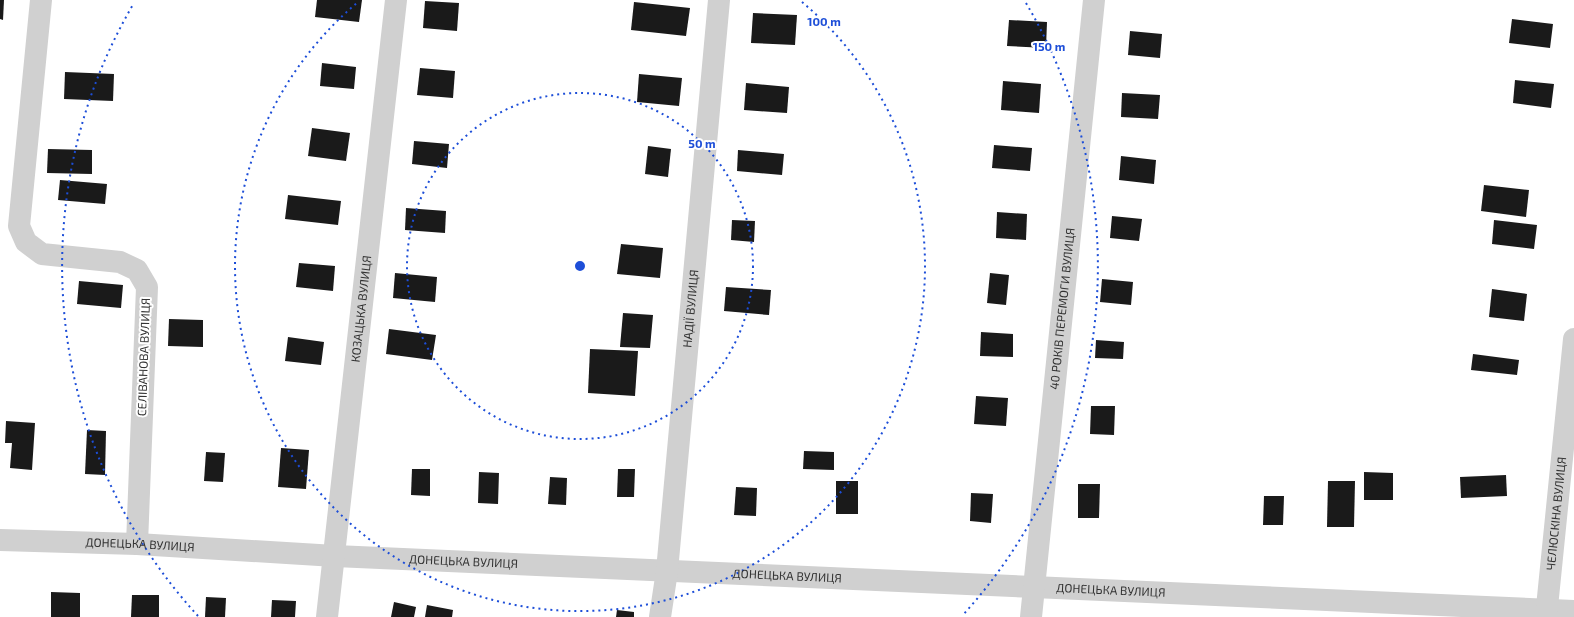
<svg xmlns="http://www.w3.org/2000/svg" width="1574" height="617" font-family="'Exo 2',sans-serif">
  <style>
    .building { fill: #1a1a1a }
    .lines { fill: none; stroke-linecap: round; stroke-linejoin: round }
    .minor { stroke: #d0d0d0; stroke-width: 22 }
    .ring { fill: none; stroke: #1d4ed8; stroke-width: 2; stroke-dasharray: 2 4 }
    .labels { text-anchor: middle; stroke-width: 4; stroke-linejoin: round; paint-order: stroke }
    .street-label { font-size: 12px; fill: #333; stroke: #fff }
    .centre { fill: #1d4ed8; stroke: #fff; stroke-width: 2 }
    .ring-label { font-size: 12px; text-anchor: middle; font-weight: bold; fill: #1d4ed8; stroke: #fff; stroke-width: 4; stroke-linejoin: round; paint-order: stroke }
  </style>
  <rect width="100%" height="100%" fill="#fff"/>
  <g class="building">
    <path d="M0 0H4L3 20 0 19Z"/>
    <path d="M317 0H362L359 22 315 17Z"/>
    <path d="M425 1 459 3 457 31 423 28Z"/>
    <path d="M634 2 690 8 686 36 631 30Z"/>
    <path d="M753 13 797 15 795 45 751 43Z"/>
    <path d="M1512 19 1553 24 1550 48 1509 43Z"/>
    <path d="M1009 20 1047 22 1046 48 1007 46Z"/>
    <path d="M1130 31 1162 34 1160 58 1128 55Z"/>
    <path d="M322 63 356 67 354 89 320 86Z"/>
    <path d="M420 68 455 71 453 98 417 95Z"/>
    <path d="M65 72 114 74 113 101 64 99Z"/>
    <path d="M639 74 682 78 679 106 637 102Z"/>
    <path d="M1515 80 1554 84 1551 108 1513 103Z"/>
    <path d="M1003 81 1041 84 1039 113 1001 110Z"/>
    <path d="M746 83 789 87 787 113 744 110Z"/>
    <path d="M1122 93 1160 95 1158 119 1121 117Z"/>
    <path d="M312 128 350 133 346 161 308 156Z"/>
    <path d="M414 141 449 144 447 168 412 164Z"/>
    <path d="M994 145 1032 148 1030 171 992 168Z"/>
    <path d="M648 146 671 149 668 177 645 174Z"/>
    <path d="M48 149 92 150V174L47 173Z"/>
    <path d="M738 150 784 154 782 175 737 171Z"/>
    <path d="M1121 156 1156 160 1154 184 1119 180Z"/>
    <path d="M60 180 107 184 105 204 58 200Z"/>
    <path d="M1484 185 1529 190 1526 217 1481 211Z"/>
    <path d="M288 195 341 201 338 225 285 219Z"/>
    <path d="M406 208 446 211 445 233 405 230Z"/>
    <path d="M997 212 1027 214 1026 240 996 238Z"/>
    <path d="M1112 216 1142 219 1139 241 1110 238Z"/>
    <path d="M732 220 755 221 754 242 731 240Z"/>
    <path d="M1494 220 1537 225 1534 249 1492 244Z"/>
    <path d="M621 244 663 248 660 278 617 274Z"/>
    <path d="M299 263 335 266 333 291 296 287Z"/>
    <path d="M395 273 437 277 435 302 393 298Z"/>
    <path d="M990 273 1009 275 1006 305 987 303Z"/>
    <path d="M1102 279 1133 282 1131 305 1100 302Z"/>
    <path d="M79 281 123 285 121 308 77 304Z"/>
    <path d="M726 287 771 290 769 315 724 311Z"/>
    <path d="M1492 289 1527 294 1524 321 1489 317Z"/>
    <path d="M623 313 653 315 650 348 620 347Z"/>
    <path d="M169 319 203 320V347L168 346Z"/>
    <path d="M389 329 436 335 432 360 386 354Z"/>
    <path d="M981 332 1013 334V357L980 356Z"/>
    <path d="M288 337 324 342 321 365 285 361Z"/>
    <path d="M1096 340 1124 342 1123 359 1095 358Z"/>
    <path d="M590 349 638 351 635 396 588 393Z"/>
    <path d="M1473 354 1519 360 1517 375 1471 370Z"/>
    <path d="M976 396 1008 398 1006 426 974 424Z"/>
    <path d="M1091 406H1115L1114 435 1090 434Z"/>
    <path d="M6 421 35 423 32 470 10 468 12 443H5Z"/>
    <path d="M87 430 106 431 105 475 85 474Z"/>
    <path d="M281 448 309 450 306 489 278 487Z"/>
    <path d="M804 451 834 452V470L803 469Z"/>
    <path d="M206 452 225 453 223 482 204 481Z"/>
    <path d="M412 469H430V496L411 495Z"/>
    <path d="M618 469H635L634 497H617Z"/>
    <path d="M479 472 499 473 498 504 478 503Z"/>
    <path d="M1364 472 1393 473V500H1364Z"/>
    <path d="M1506 475 1507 496 1461 498 1460 477Z"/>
    <path d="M550 477 567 478 566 505 548 504Z"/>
    <rect x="836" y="481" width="22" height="33"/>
    <path d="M1328 481H1355L1354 527H1327Z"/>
    <path d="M1078 484H1100L1099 518H1078Z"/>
    <path d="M736 487 757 488 756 516 734 515Z"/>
    <path d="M971 493 993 494 991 523 970 521Z"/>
    <path d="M1264 496H1284L1283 525H1263Z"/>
    <path d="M51 592 80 593V617H51Z"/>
    <path d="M132 595H159V617H131Z"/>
    <path d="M206 597 226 598 225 617H205Z"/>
    <path d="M272 600 296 601 295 617H271Z"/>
    <path d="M394 602 416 607 414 617H391Z"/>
    <path d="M427 605 453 610 452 617H425Z"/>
    <path d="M617 610 634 612V617H616Z"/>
  </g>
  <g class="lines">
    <g class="minor">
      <path d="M41 0 19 226 26 242 42 254 120 262 137 270 147 287 137 544"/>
      <path id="s1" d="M0 540 137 544 335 556 1574 611"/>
      <path id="s2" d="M327 617 396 0"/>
      <path id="s3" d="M660 617 667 571 719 0"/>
      <path id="s4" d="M1031 617 1094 0"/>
      <path id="s5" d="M1546 617 1574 339"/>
    </g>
  </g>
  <g class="ring">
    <circle cx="580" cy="266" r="173"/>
    <path d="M802 2A345 345 0 1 1 358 2"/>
    <path d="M198 616A518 518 0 0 1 134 3M1026 3A518 518 0 0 1 962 616"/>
  </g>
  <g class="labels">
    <g class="street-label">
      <text dy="4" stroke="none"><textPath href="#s2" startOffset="310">КОЗАЦЬКА ВУЛИЦЯ</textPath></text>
      <text dy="4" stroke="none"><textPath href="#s3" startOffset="310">НАДІЇ ВУЛИЦЯ</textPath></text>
      <text dy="4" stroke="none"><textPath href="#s4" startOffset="310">40 РОКІВ ПЕРЕМОГИ ВУЛИЦЯ</textPath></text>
      <text transform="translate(144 357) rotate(-88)" y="4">СЕЛІВАНОВА ВУЛИЦЯ</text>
      <text dy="4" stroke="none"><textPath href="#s5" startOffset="104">ЧЕЛЮСКІНА ВУЛИЦЯ</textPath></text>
      <text dy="4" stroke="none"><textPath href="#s1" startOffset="140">ДОНЕЦЬКА ВУЛИЦЯ</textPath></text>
      <text dy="4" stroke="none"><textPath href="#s1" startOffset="464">ДОНЕЦЬКА ВУЛИЦЯ</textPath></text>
      <text dy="4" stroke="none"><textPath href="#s1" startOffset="788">ДОНЕЦЬКА ВУЛИЦЯ</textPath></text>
      <text dy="4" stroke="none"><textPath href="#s1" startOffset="1112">ДОНЕЦЬКА ВУЛИЦЯ</textPath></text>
    </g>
  </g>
  <circle cx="580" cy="266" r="6" class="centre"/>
  <g class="ring-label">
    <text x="824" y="26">100 m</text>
    <text x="1049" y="51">150 m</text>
    <text x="702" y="148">50 m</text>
  </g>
</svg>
